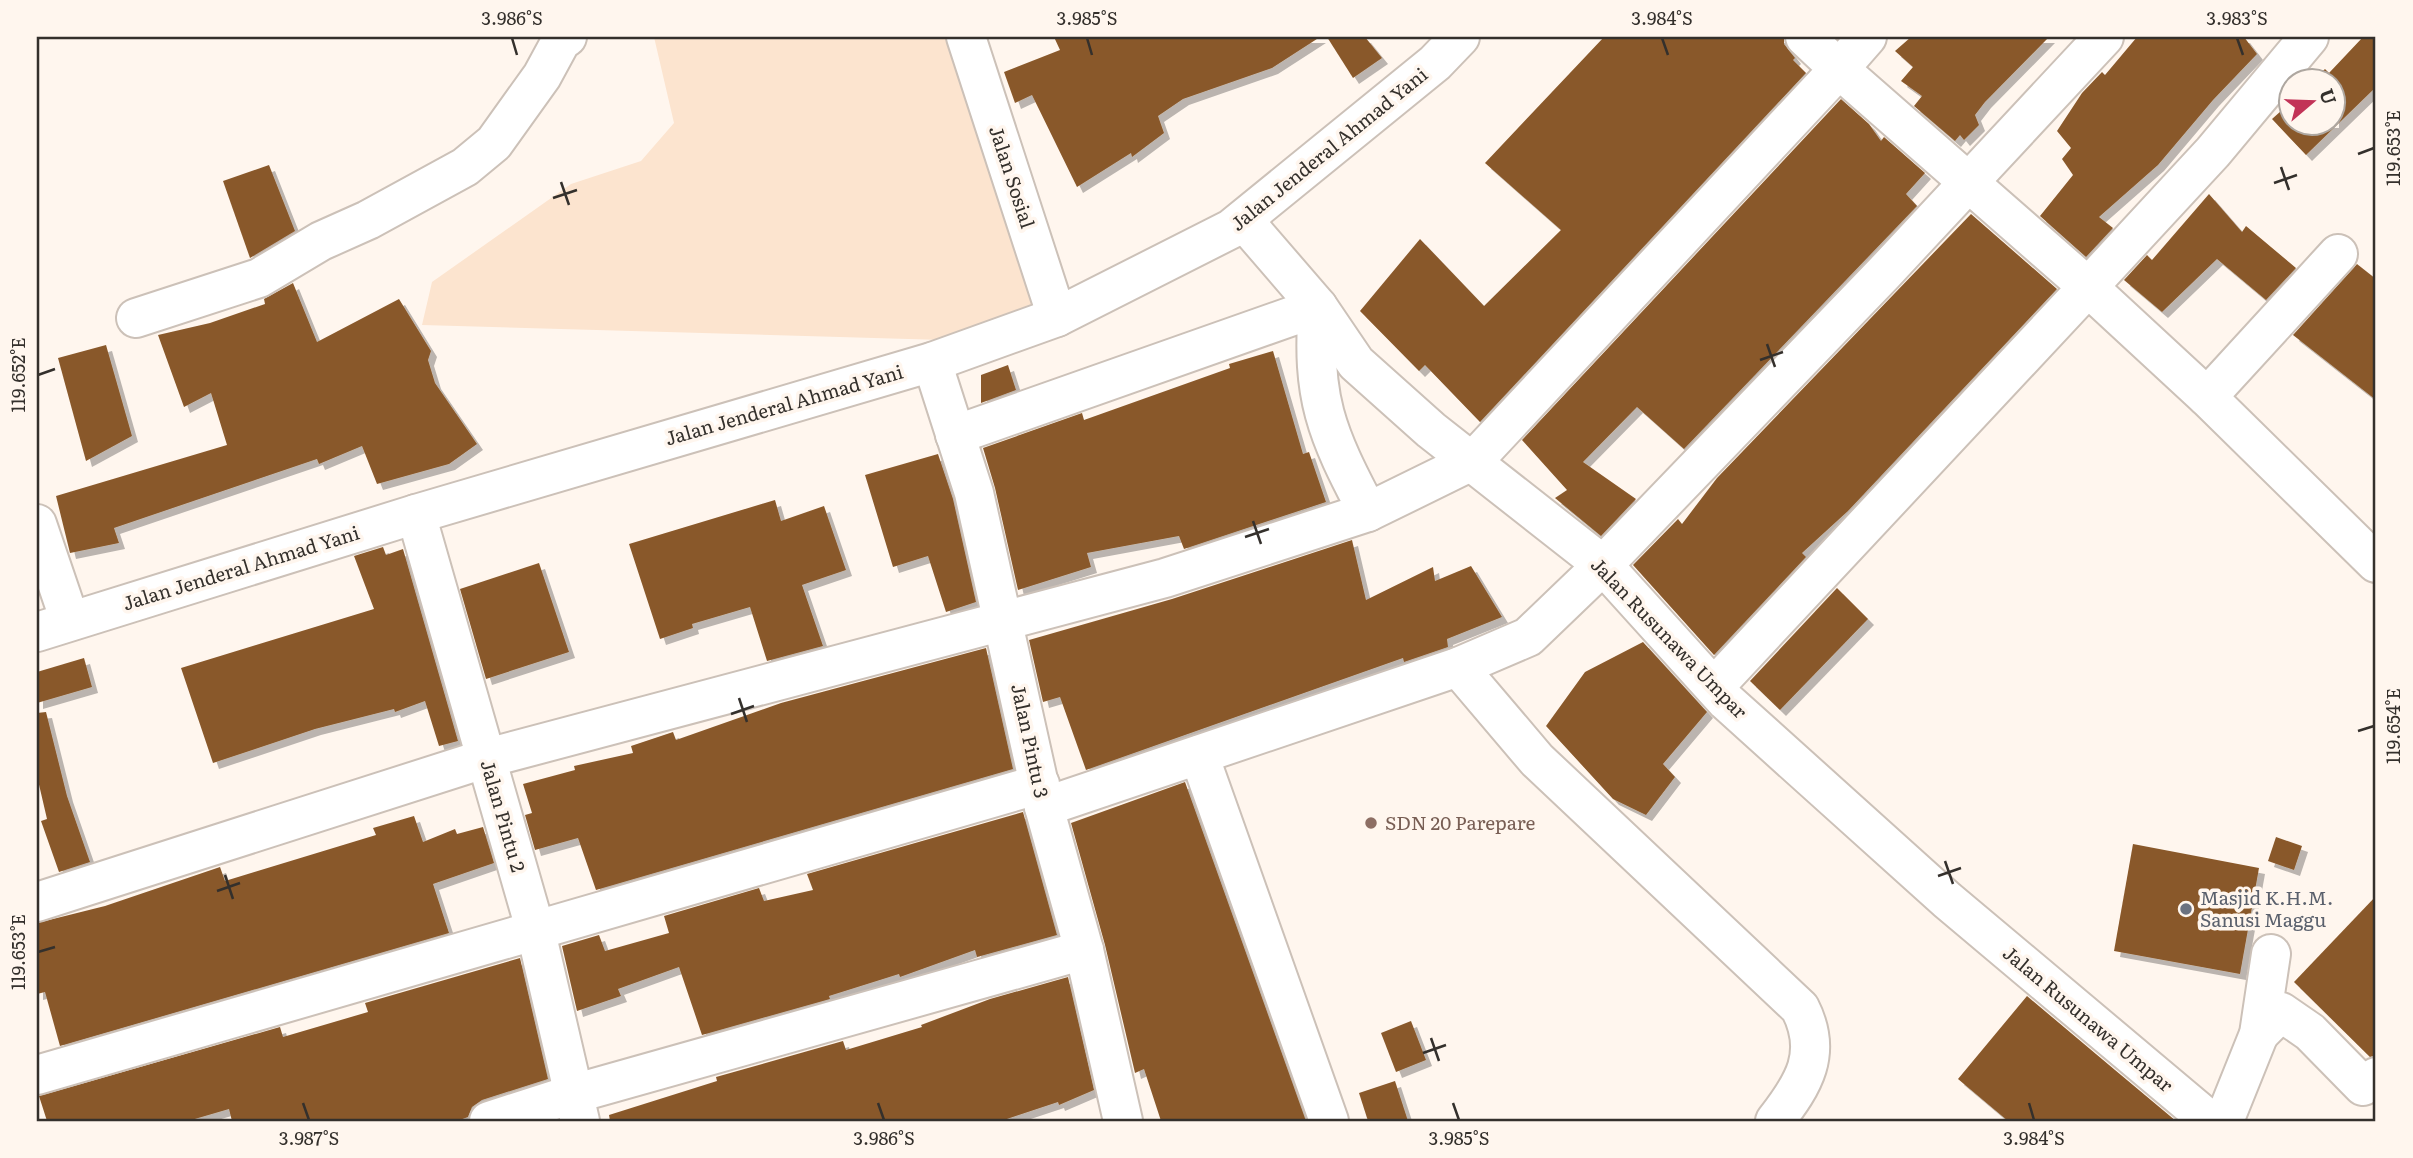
<svg xmlns="http://www.w3.org/2000/svg" width="2413" height="1158" font-family="Literata,serif">
  <style>
    .green { fill: #fce4cf }
    .building { fill: #89592b; filter: url(#shadow) }
    .lines { fill: none; stroke-linecap: round; stroke-linejoin: round }
    .minor-casing { stroke: #ccc1b8; stroke-width: 42 }
    .highway-casing { stroke: #ccc1b8; stroke-width: 42 }
    .minor { stroke: #fff; stroke-width: 38 }
    .highway { stroke: #fff; stroke-width: 38 }
    .ticks { fill: none; stroke: #34302c; stroke-width: 2.5 }
    .education-dot { fill: #8d6e63; stroke: #fff6ee; stroke-width: 2.5 }
    .worship-dot { fill: #6b7280; stroke: #fff6ee; stroke-width: 2.5 }
    .labels { text-anchor: middle; stroke-width: 7; stroke-linejoin: round; paint-order: stroke }
    .street-label { font-size: 19px; fill: #34302c; stroke: #fff6ee }
    .education-label { font-size: 19px; fill: #785e54; stroke: #fff6ee; text-anchor: start }
    .worship-label { font-size: 19px; fill: #5b616d; stroke: #fff6ee; text-anchor: start }
    .neatline { fill: none; stroke: #34302c; stroke-width: 2.5 }
    .ticks-label { font-size: 18px; text-anchor: middle; fill: #34302c }
  </style>
  <defs>
    <filter id="shadow"><feDropShadow dx="6" dy="6" stdDeviation="0" flood-color="#0004"/></filter>
  </defs>
  <rect width="100%" height="100%" fill="#fff6ee"/>
  <path class="green" d="M654 37H960L1045 307 943 340 422 325 432 282 571 184 641 161 674 123Z"/>
  <g class="building">
    <path d="M1054 37H1320L1272 68 1183 99 1158 116 1164 133 1132 157 1131 153 1077 187 1032 95 1015 103 1004 72 1060 50Z"/>
    <path d="M1327 37H1365L1382 58 1353 78Z"/>
    <path d="M1604 37H1784V44L1795 58 1793 60 1806 73 1480 422 1425 365 1419 371 1360 311 1420 239 1484 306 1561 230 1485 163Z"/>
    <path d="M1911 37H2049L1985 102 1975 115 1979 125 1964 140 1960 135 1955 141 1914 106 1922 96 1901 81 1913 67 1895 51Z"/>
    <path d="M2137 37H2244L2257 54 2213 100 2158 165 2099 217 2113 228 2086 257 2040 216 2073 175 2062 159 2071 148 2057 131 2082 93 2102 72 2105 75Z"/>
    <path d="M2363 37H2376V87L2306 155 2272 119 2291 102V122H2333V80H2313L2325 69 2329 73Z"/>
    <path d="M1841 99 1869 124 1881 141 1884 137 1925 173 1906 194 1917 206 1684 449 1637 407 1583 462 1636 499 1601 536 1555 498 1567 490 1522 440Z"/>
    <path d="M269 165 295 231 250 258 223 181Z"/>
    <path d="M2209 194 2242 232 2246 226 2296 268 2266 300 2217 259 2162 312 2124 280 2147 255 2152 260Z"/>
    <path d="M1971 214 2057 289 1848 511 1802 553 1806 557 1714 655 1633 565 1678 519 1682 524 1717 478Z"/>
    <path d="M2357 264 2376 279V400L2293 335Z"/>
    <path d="M293 283 317 342 399 299 431 351 428 360 435 383 477 444 449 464 377 484 362 446 319 464 317 459 114 528 119 543 70 553 56 496 227 445 211 393 184 407 158 335 210 323 265 304 264 299Z"/>
    <path d="M106 345 132 436 86 461 58 358Z"/>
    <path d="M1273 351 1303 454 1309 452 1326 502 1184 549 1179 536 1087 553 1091 567 1018 590 995 488 983 448 1082 413 1084 420 1230 368 1229 364Z"/>
    <path d="M1008 365 1016 390 981 403V375Z"/>
    <path d="M938 454 953 499 976 602 946 612 928 556 893 567 865 475Z"/>
    <path d="M775 500 781 521 824 506 846 570 802 585 823 646 767 661 750 607 692 624 693 628 660 639 629 544Z"/>
    <path d="M1352 540 1366 600 1433 567 1435 581 1471 566 1502 617 1447 639 1448 647 1404 662 1403 658 1086 770 1060 697 1043 702 1029 640 1172 599Z"/>
    <path d="M383 547 386 555 403 549 458 741 439 746 425 701 395 712 394 709 315 729 213 763 181 668 374 609 354 556Z"/>
    <path d="M539 563 569 652 486 679 460 589Z"/>
    <path d="M1837 588 1868 619 1780 710 1750 681Z"/>
    <path d="M1643 642 1707 712 1663 764 1675 777 1646 815 1613 799 1546 726 1585 672Z"/>
    <path d="M986 648 1013 769 596 890 578 838 535 850 525 815 532 813 523 784 575 770 574 766 633 753 631 746 673 732 676 740 781 703Z"/>
    <path d="M84 658 92 687 37 703V672Z"/>
    <path d="M46 712 67 796 90 862 59 872 41 821 47 819 37 776V713Z"/>
    <path d="M1185 782 1306 1121H1161L1144 1069 1135 1073 1105 945 1071 823Z"/>
    <path d="M1023 812 1057 935 977 957 975 950 900 977 899 974 829 996 830 999 702 1035 679 967 618 989 621 996 577 1011 562 946 599 935 605 951 669 933 664 916 759 888 764 901 813 890 807 874Z"/>
    <path d="M414 816 423 842 455 829 457 834 483 827 494 863 433 884 449 933 60 1046 45 992 37 994V923L105 906 220 867 225 881 376 835 373 828Z"/>
    <path d="M2276 837 2302 846 2294 870 2268 861Z"/>
    <path d="M2133 844 2259 868 2240 974 2114 951Z"/>
    <path d="M2376 896V1055L2370 1057 2294 982Z"/>
    <path d="M520 958 548 1079 482 1100 472 1107 468 1117 457 1121H232L229 1109 188 1121H47L39 1096 280 1027 283 1037 368 1012 365 1003Z"/>
    <path d="M1068 977 1094 1090 1059 1105 1058 1102 1001 1121H610L609 1115 717 1081 716 1077 843 1041 846 1050 922 1027 921 1025 990 999Z"/>
    <path d="M2027 996 2115 1070 2176 1121H2008L1958 1079Z"/>
    <path d="M1411 1021 1426 1060 1396 1072 1381 1033Z"/>
    <path d="M1395 1081 1408 1121H1368L1359 1093Z"/>
  </g>
  <g class="lines">
    <defs>
      <g id="minor">
        <path d="M966 37 1057 317"/>
        <path d="M2309 37 2213 152 2088 287 2207 397 2376 563"/>
        <path d="M1243 220 1318 307 1356 363 1431 430 1603 565 1726 701 1947 900 2210 1121"/>
        <path d="M136 318 259 278 321 241 368 220 465 167 494 143 542 76 561 41 567 37"/>
        <path d="M932 362 974 493 1044 807 1084 950 1123 1121"/>
        <path d="M2207 397 2338 254"/>
        <path d="M955 435 1318 307C1311 397 1326 433 1368 512"/>
        <path d="M416 514 536 932 580 1121"/>
        <path d="M37 524 70 621"/>
        <path d="M1458 667 1537 760 1800 1008C1823 1053 1804 1084 1775 1121"/>
        <path d="M1714 687 2088 287 1839 69 1867 37"/>
        <path d="M1199 755 1329 1121"/>
        <path d="M1044 807 1458 667 1528 637 1603 565 1884 273 2104 37"/>
        <path d="M37 902 487 758 1165 578 1368 512 1474 460 1839 69 1805 37"/>
        <path d="M2259 1034 2281 1012 2310 1032 2363 1086 2376 1077"/>
        <path d="M37 1075 1040 784"/>
        <path d="M489 1121 573 1094 1084 950"/>
        <path d="M2224 1121 2259 1034 2271 954"/>
      </g>
      <path id="highway" d="M37 632 416 514 932 362 1057 317 1231 229 1435 63 1460 37"/>
    </defs>
    <use href="#minor" class="minor-casing"/>
    <use href="#highway" class="highway-casing"/>
    <use href="#minor" class="minor"/>
    <use href="#highway" class="highway"/>
  </g>
  <path class="ticks" d="M512 38 517 55M1087 38 1092 55M1662 38 1668 55M2237 38 2243 55M2358 154 2374 148M2281 167 2289 190M561 182 569 205M2274 183 2297 175M553 198 577 190M1767 344 1775 367M1760 360 1783 352M38 375 55 369M1253 521 1261 544M1245 537 1269 529M739 698 747 722M731 714 754 706M2358 731 2374 726M1945 861 1953 884M225 875 233 899M1938 876 1961 868M217 891 240 883M38 952 55 947M1431 1038 1439 1061M1423 1053 1446 1045M303 1103 309 1120M878 1103 884 1120M1453 1103 1459 1120M2029 1103 2034 1120"/>
  <circle class="education-dot" cx="1371" cy="823" r="7"/>
  <circle class="worship-dot" cx="2186" cy="909" r="7"/>
  <g class="labels">
    <g class="street-label">
      <text transform="translate(1329 149) rotate(-39)" y="7">Jalan Jenderal Ahmad Yani</text>
      <text transform="translate(1012 177) rotate(72)" y="7">Jalan Sosial</text>
      <text transform="translate(784 405) rotate(-16)" y="7">Jalan Jenderal Ahmad Yani</text>
      <text transform="translate(241 568) rotate(-17)" y="7">Jalan Jenderal Ahmad Yani</text>
      <text transform="translate(1669 638) rotate(46)" y="7">Jalan Rusunawa Umpar</text>
      <text transform="translate(1030 741) rotate(78)" y="7">Jalan Pintu 3</text>
      <text transform="translate(503 816) rotate(74)" y="7">Jalan Pintu 2</text>
      <text transform="translate(2088 1019) rotate(40)" y="7">Jalan Rusunawa Umpar</text>
    </g>
    <g class="education-label">
      <text x="1385" y="830">SDN 20 Parepare</text>
    </g>
    <g class="worship-label">
      <text x="2200" y="905">Masjid K.H.M.<tspan x="2200" dy="22">Sanusi Maggu</tspan></text>
    </g>
  </g>
  <rect width="2413" height="1158" fill="none" stroke="#fff6ee" stroke-width="77"/>
  <g transform="translate(2312 102) rotate(71)"><circle r="33" fill="#fff6ee" stroke="#aea7a0" stroke-width="2"/>
  <path d="M0-5L12 26L0 18L-12 26Z" fill="#c23357"/>
  <text y="-10" font-size="19" font-weight="bold" text-anchor="middle" fill="#34302c">U</text>
  </g>
  <rect x="38" y="38" width="2336" height="1082" class="neatline"/>
  <g class="ticks-label">
    <text x="512" y="25">3.986°S</text>
    <text x="1087" y="25">3.985°S</text>
    <text x="1662" y="25">3.984°S</text>
    <text x="2237" y="25">3.983°S</text>
    <text transform="translate(2394 148) rotate(-90)" y="6">119.653°E</text>
    <text transform="translate(19 375) rotate(-90)" y="6">119.652°E</text>
    <text transform="translate(2394 726) rotate(-90)" y="6">119.654°E</text>
    <text transform="translate(19 952) rotate(-90)" y="6">119.653°E</text>
    <text x="309" y="1145">3.987°S</text>
    <text x="884" y="1145">3.986°S</text>
    <text x="1459" y="1145">3.985°S</text>
    <text x="2034" y="1145">3.984°S</text>
  </g>
</svg>
